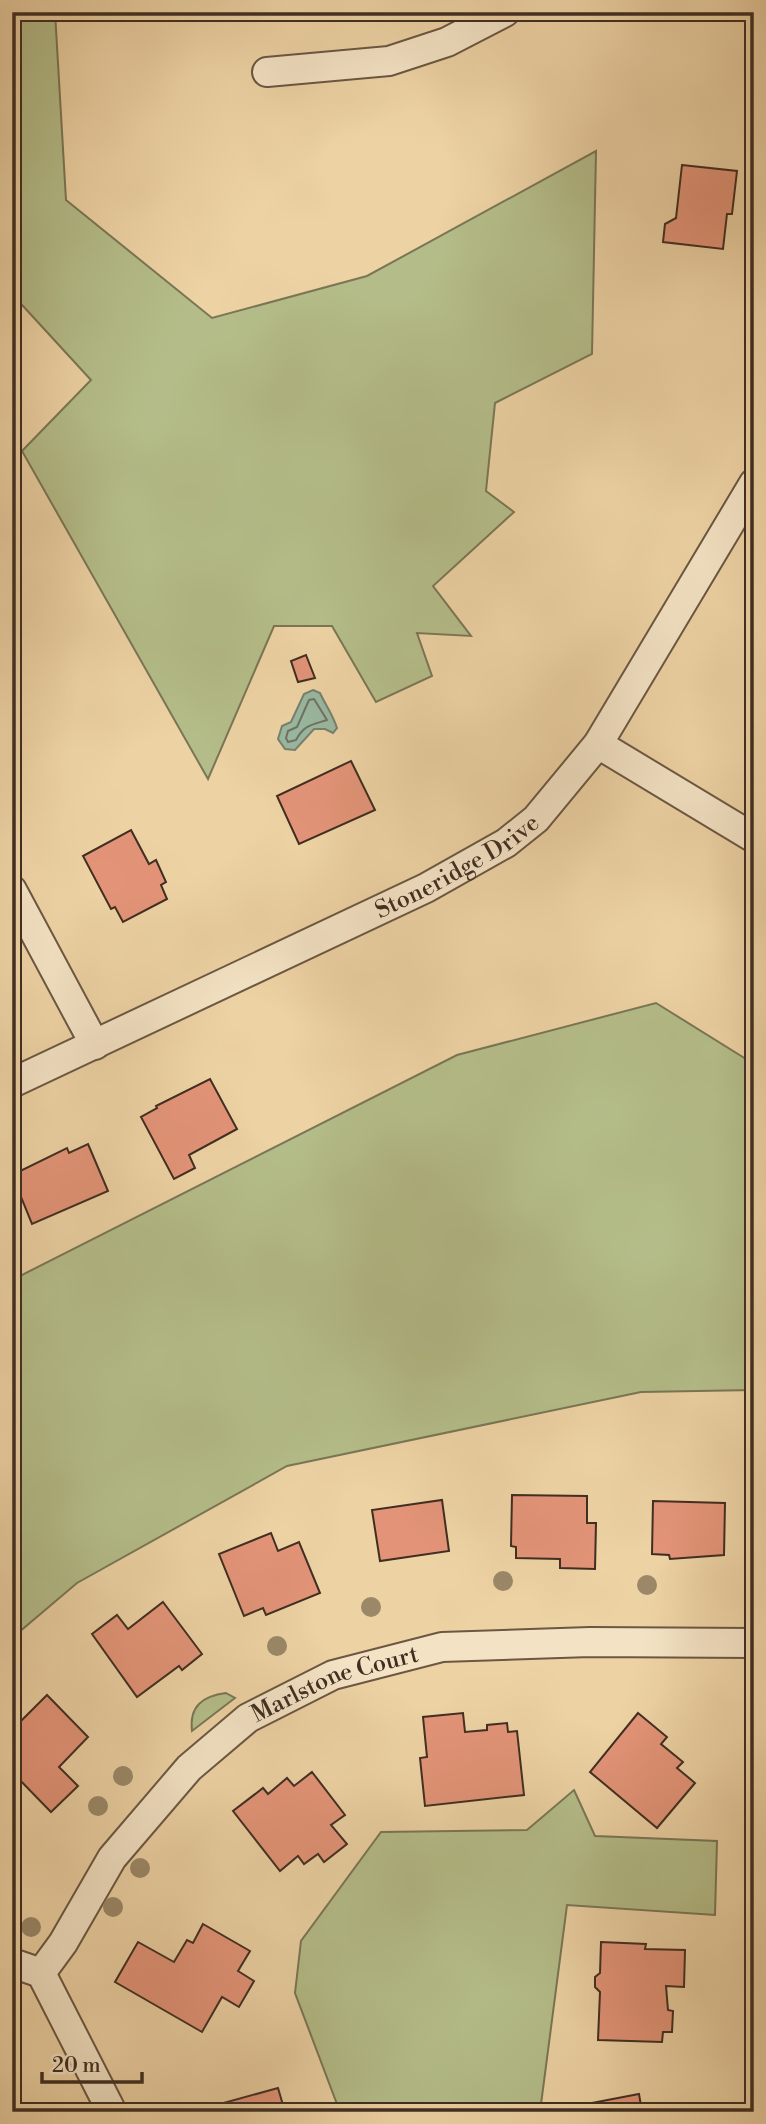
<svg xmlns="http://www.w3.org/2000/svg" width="766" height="2124" font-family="'Libre Bodoni',serif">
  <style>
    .green { fill: #b4bd89; stroke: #7a7656; stroke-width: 2 }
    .water { fill: #9ab8a1; stroke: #76816e; stroke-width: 2 }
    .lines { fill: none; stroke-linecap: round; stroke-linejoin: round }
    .shore { stroke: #6d7362; stroke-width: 2 }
    .building { fill: #e39478; stroke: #402e22; stroke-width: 2 }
    .minor-casing { stroke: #6b5742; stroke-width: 32 }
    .minor { stroke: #f3e2c4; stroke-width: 28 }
    .tree { fill: #9a8868 }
    .labels { text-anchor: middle; stroke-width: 5; stroke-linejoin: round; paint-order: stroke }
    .street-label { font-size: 24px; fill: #402e22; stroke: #f3e2c4 }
  </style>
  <rect width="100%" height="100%" fill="#edd2a4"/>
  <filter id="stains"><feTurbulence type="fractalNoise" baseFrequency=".00286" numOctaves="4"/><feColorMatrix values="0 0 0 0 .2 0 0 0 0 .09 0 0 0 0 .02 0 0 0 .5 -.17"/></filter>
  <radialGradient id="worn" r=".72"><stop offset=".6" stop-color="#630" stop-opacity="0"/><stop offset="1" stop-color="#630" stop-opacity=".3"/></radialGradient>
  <g class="green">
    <path d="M12 12H55L66 200 212 318 367 276 596 151 592 354 495 403 486 491 514 512 433 586 471 636 417 633 432 676 376 702 332 626H274L208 779 22 451 91 380 12 294Z"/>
    <path d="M656 1003 754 1064V1390L641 1392 287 1466 77 1583 12 1638V1280L457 1055Z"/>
    <path d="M226 1693 235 1698 192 1731C189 1706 203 1696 226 1693Z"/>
    <path d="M574 1790 595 1836 717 1841 715 1915 567 1905 540 2112H340L295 1993 301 1941 381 1832 527 1830Z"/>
  </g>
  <path class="water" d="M313 690 320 693C326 706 332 713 337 728L333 733 325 729H314L295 750 285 749 278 739 282 726 291 722 304 694Z"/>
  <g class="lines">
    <path class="shore" d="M314 699 327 720C311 725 304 725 296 740L288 742 286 738 288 731 297 727 309 700Z"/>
  </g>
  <g class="building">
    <path d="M682 165 737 171 732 214H727L723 249 663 242 665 224 676 218Z"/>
    <path d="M306 655 315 678 298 682 291 661Z"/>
    <path d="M351 761 375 810 299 844 277 796Z"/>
    <path d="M131 830 149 864 156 860 166 882 161 885 167 899 123 922 115 907 111 909 83 856Z"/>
    <path d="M210 1079 237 1129 189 1155 195 1168 174 1179 141 1117 157 1108 156 1106Z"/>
    <path d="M88 1144 108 1191 32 1224 12 1175 67 1148 69 1153Z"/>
    <path d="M512 1495 587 1496V1523H596L595 1569 560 1568V1559L516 1558V1547L511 1546Z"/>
    <path d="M442 1500 449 1551 380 1561 372 1510Z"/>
    <path d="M653 1501 725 1503 724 1555 670 1559 669 1555 652 1554Z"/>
    <path d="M271 1533 278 1551 299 1542 320 1593 266 1615 263 1608 244 1616 219 1554Z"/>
    <path d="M163 1602 202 1654 182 1670 179 1666 137 1697 92 1634 117 1615 128 1629Z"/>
    <path d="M47 1695 88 1737 59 1767 78 1786 51 1812 12 1772V1730Z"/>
    <path d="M463 1713 465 1732 487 1730V1725L507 1723 508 1732 517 1731 524 1795 425 1806 420 1758 427 1757 423 1717Z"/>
    <path d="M638 1713 667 1737 661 1744 683 1762 677 1768 695 1783 657 1828 590 1772Z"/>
    <path d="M312 1772 345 1815 331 1825 347 1844 324 1862 318 1854 304 1864 298 1856 280 1871 233 1811 263 1788 268 1794 287 1778 294 1786Z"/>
    <path d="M203 1924 250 1951 238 1971 254 1981 239 2007 222 1997 202 2032 115 1982 138 1942 174 1962 187 1940 193 1943Z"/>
    <path d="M601 1942 646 1944 645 1949 685 1950 684 1987 666 1986 668 2010 673 2011 672 2032H663L662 2042 598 2040 600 1992 595 1987V1977L600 1973Z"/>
    <path d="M278 2088 285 2112H222L220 2104Z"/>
    <path d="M639 2094 642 2112H577L576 2106Z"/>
  </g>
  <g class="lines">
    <defs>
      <g id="minor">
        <path d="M267 72 389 61 447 42 505 12"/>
        <path d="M598 744 754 838"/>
        <path d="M12 890 95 1045"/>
        <path id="s1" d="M12 1083 426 888 506 843 536 819 598 744 754 483"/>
        <path d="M12 1963 41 1973 112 2112"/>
        <path id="s2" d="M41 1973 63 1943 112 1858 189 1768 248 1718 333 1675 442 1647 590 1642 754 1643"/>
      </g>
    </defs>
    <use href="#minor" class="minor-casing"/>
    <use href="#minor" class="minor"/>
  </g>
  <g class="tree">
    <circle cx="503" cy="1581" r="10"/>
    <circle cx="647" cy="1585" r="10"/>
    <circle cx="371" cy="1607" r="10"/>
    <circle cx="277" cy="1646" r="10"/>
    <circle cx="123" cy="1776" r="10"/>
    <circle cx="98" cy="1806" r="10"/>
    <circle cx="140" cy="1868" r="10"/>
    <circle cx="113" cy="1907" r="10"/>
    <circle cx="31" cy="1927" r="10"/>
  </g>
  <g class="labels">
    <g class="street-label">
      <text dy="8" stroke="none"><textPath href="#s1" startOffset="495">Stoneridge Drive</textPath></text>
      <text dy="8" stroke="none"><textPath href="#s2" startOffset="425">Marlstone Court</textPath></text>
    </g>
  </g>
  <rect width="766" height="2124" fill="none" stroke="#edd2a4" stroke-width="42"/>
  <rect x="14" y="14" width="738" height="2096" fill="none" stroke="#402e22" stroke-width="3.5"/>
  <rect x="21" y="21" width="724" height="2082" fill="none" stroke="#402e22" stroke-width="2"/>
  <path d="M42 2072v10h100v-10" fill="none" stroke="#402e22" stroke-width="3.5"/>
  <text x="52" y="2072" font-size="21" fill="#402e22" stroke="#f3e2c4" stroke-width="5" paint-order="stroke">20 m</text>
  <rect width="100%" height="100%" filter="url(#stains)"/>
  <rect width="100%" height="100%" fill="url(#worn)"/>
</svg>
